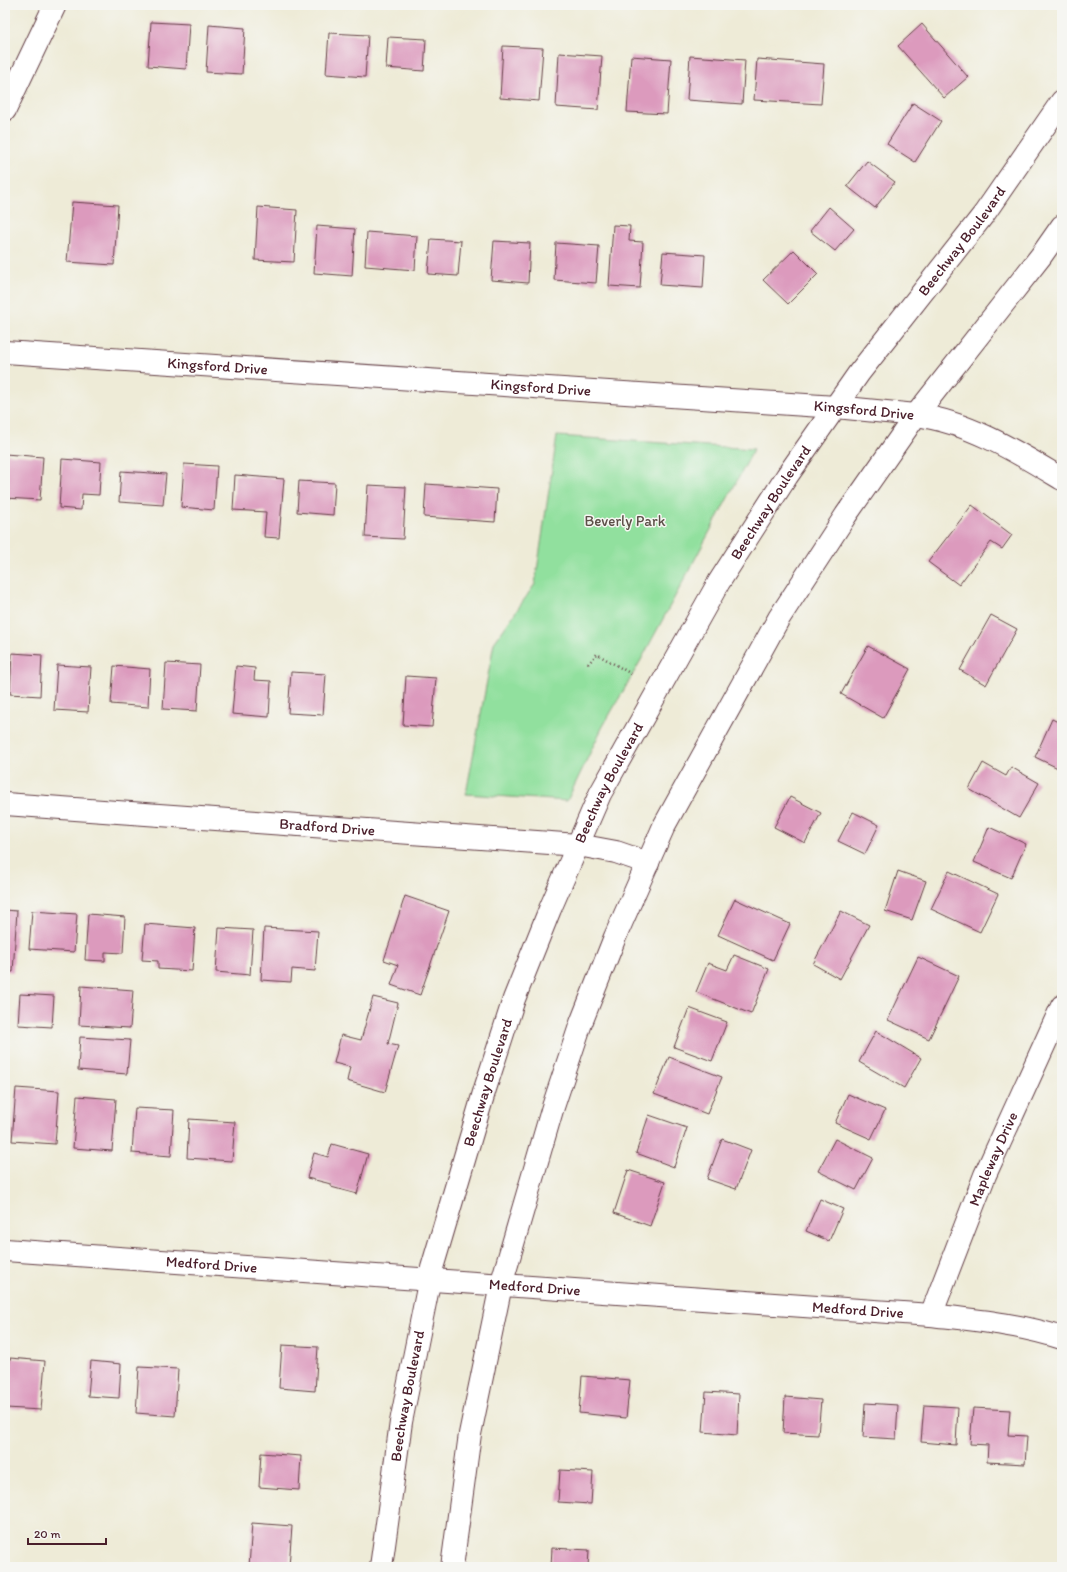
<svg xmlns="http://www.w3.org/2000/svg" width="1067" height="1572" font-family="Itim,sans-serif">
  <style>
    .green { fill: #91e09e; stroke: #6e8064 }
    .building { fill: #dc9abd }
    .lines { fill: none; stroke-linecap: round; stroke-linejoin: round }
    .street-casing { stroke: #633e45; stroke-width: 24 }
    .primary-casing { stroke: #633e45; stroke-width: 24 }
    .path { stroke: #633e45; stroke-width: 2.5; stroke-dasharray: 1 3; stroke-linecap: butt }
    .street { stroke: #fff; stroke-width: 22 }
    .primary { stroke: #fff; stroke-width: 22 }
    .labels { text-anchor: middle; stroke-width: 3; stroke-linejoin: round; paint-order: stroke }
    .street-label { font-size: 15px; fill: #4a1f2b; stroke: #f6f6f2 }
    .park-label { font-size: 15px; fill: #5c4f48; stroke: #f6f6f2 }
  </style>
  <rect width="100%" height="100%" fill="#f6f6f2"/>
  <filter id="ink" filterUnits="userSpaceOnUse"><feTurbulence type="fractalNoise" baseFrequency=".025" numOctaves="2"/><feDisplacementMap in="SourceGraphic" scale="8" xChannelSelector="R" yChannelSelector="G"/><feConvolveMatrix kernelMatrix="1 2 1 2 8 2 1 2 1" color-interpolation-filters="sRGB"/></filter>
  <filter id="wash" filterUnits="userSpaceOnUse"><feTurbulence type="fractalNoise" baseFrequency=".012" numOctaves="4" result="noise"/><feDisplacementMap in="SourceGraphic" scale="16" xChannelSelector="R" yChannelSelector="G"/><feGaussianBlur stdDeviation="0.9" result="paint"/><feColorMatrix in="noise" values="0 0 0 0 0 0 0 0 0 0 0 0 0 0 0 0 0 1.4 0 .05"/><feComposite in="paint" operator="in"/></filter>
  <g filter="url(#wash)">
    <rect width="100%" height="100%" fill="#eeebd7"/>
    <path class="green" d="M557 436 754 449 641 660 602 728 567 801 466 794 494 643 535 584Z"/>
    <g id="blocks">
      <g class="building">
        <path d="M151 22 189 24 186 69 148 66Z"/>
        <path d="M922 24 968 77 944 98 898 46Z"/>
        <path d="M209 25 245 28 242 74 206 72Z"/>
        <path d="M329 33 368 35 365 77 326 74Z"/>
        <path d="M388 37 426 39 424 71 386 68Z"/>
        <path d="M503 46 543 48 539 101 500 98Z"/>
        <path d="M559 53 602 56 598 110 556 107Z"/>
        <path d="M631 56 671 59 667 114 627 112Z"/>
        <path d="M690 56 745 60 742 104 687 100Z"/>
        <path d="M757 59 824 64 821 104 754 100Z"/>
        <path d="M913 103 941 121 915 162 887 144Z"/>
        <path d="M867 161 895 182 875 208 847 186Z"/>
        <path d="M72 202 118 205 114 265 67 262Z"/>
        <path d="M258 207 297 210 294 262 255 260Z"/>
        <path d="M829 207 854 229 835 251 810 231Z"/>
        <path d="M613 225 630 226 629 241 643 242 640 288 609 286Z"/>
        <path d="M317 226 355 229 352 276 314 273Z"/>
        <path d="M367 232 417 236 415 270 365 266Z"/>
        <path d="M431 239 461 241 458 276 428 274Z"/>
        <path d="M494 241 530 243 528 283 491 280Z"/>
        <path d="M556 243 599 246 596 283 554 280Z"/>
        <path d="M794 250 818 274 788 304 763 280Z"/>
        <path d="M663 252 705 255 703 288 660 285Z"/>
        <path d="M5 454 43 457 40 500 5 498Z"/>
        <path d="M62 459 101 462 99 495 82 494 81 510 59 508Z"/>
        <path d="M184 464 217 466 214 510 181 507Z"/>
        <path d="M121 471 166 474 163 505 119 502Z"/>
        <path d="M235 475 284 479 279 538 264 537 266 512 233 510Z"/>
        <path d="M299 481 335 483 333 515 297 512Z"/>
        <path d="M426 484 497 489 495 522 424 517Z"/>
        <path d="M368 485 406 487 403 539 365 537Z"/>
        <path d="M972 505 1012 535 1002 549 991 542 959 585 928 562Z"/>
        <path d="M991 615 1017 629 986 685 960 670Z"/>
        <path d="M868 646 910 669 883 718 841 694Z"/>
        <path d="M12 653 42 655 40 696 10 694Z"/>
        <path d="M166 663 200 665 197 711 163 709Z"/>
        <path d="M57 665 91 667 88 712 54 710Z"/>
        <path d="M114 666 150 669 148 707 111 704Z"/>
        <path d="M236 666 255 668 254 680 271 681 269 717 232 714Z"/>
        <path d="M291 672 326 674 323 715 288 713Z"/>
        <path d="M406 676 436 678 432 727 403 725Z"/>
        <path d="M1052 719 1062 724V770L1035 757Z"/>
        <path d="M983 763 1006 776 1011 767 1039 783 1019 818 969 789Z"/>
        <path d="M790 797 821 813 805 843 774 827Z"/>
        <path d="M853 812 879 825 865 854 838 841Z"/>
        <path d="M989 827 1026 844 1011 878 974 862Z"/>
        <path d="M898 871 926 881 912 920 885 911Z"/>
        <path d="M949 871 998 894 980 932 931 909Z"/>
        <path d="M405 896 449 911 420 995 391 985 398 965 384 960Z"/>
        <path d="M735 899 790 924 773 960 718 935Z"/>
        <path d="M5 910 17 911 13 972 5 971Z"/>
        <path d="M32 911 77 914 74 952 29 949Z"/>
        <path d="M841 911 869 925 840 979 813 964Z"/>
        <path d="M88 914 125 917 123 953 105 952V961L85 960Z"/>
        <path d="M145 924 195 928 192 971 158 969V961L142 960Z"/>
        <path d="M219 928 253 930 250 975 216 972Z"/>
        <path d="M264 928 318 931 315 971 292 969 291 982 261 980Z"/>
        <path d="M734 955 769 969 751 1014 696 992 708 963 727 970Z"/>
        <path d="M918 957 959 976 929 1039 888 1020Z"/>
        <path d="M81 986 133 990 130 1028 79 1025Z"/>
        <path d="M20 994 54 996 52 1027 18 1025Z"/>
        <path d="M373 997 398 1003 388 1044 398 1046 385 1092 347 1081 350 1067 334 1063 341 1035 361 1040Z"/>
        <path d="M689 1008 727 1022 712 1061 674 1047Z"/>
        <path d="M876 1031 921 1058 904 1088 859 1062Z"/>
        <path d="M80 1037 130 1040 127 1074 78 1070Z"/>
        <path d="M669 1057 722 1077 707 1114 654 1094Z"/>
        <path d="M16 1088 59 1091 55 1144 12 1141Z"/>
        <path d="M848 1094 885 1110 871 1139 835 1123Z"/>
        <path d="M77 1096 116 1099 112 1151 73 1148Z"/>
        <path d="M135 1108 174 1110 171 1156 132 1153Z"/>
        <path d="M649 1115 687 1128 674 1167 636 1153Z"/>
        <path d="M189 1119 235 1122 232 1161 187 1158Z"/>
        <path d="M722 1139 751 1150 736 1189 707 1179Z"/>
        <path d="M835 1139 873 1158 856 1190 818 1171Z"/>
        <path d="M332 1144 368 1154 357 1194 331 1187V1184L307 1178 314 1153 328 1157Z"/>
        <path d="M628 1170 665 1182 650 1226 614 1213Z"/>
        <path d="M820 1199 843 1209 829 1241 806 1231Z"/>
        <path d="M282 1345 318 1347 315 1391 279 1388Z"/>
        <path d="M10 1358 45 1361 41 1410 6 1408Z"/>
        <path d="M91 1361 121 1364 119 1398 88 1396Z"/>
        <path d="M139 1367 178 1369 175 1416 136 1413Z"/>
        <path d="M582 1376 630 1380 626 1418 579 1413Z"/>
        <path d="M706 1392 739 1394 737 1435 703 1432Z"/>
        <path d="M785 1397 821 1400 818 1435 783 1433Z"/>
        <path d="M865 1403 898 1405 896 1439 863 1437Z"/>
        <path d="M924 1405 958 1407 956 1445 921 1442Z"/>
        <path d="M973 1408 1010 1410 1008 1435 1027 1436 1025 1464 987 1462 988 1445 970 1444Z"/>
        <path d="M261 1453 301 1456 299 1490 259 1487Z"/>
        <path d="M560 1470 593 1472 591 1504 558 1502Z"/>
        <path d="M252 1523 292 1526 289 1567H249Z"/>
        <path d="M552 1548 589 1550 588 1567H551Z"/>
      </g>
    </g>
  </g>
  <g filter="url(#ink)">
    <use href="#blocks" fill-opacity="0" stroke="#633e45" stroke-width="1"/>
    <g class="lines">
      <defs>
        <g id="street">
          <path id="s1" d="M5 352 836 407 916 415C969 422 1017 452 1062 479"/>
          <path id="s2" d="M5 804 578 845 616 852 648 863"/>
          <path id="s3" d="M5 1250 931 1315C974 1320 1020 1324 1062 1338"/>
          <path id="s4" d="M931 1315 985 1175 1062 1006"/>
          <path id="s5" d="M381 1567 401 1422 432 1268 485 1089 514 999 550 909 600 794 719 582 787 476 859 373 984 214 1062 101"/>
          <path d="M452 1567 470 1434 501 1285 552 1110 581 1023 615 937 664 826 779 618 846 515 916 415 1041 256 1062 226"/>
        </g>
        <path id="primary" d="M5 110 55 5"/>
      </defs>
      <use href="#street" class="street-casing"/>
      <use href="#primary" class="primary-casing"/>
      <path class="path" d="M588 664 597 654 633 675"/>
      <use href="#street" class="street"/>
      <use href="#primary" class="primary"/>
    </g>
  </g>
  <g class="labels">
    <g class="street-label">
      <text dy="5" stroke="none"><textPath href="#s5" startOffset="1469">Beechway Boulevard</textPath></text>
      <text dy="5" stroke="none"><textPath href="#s1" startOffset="213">Kingsford Drive</textPath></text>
      <text dy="5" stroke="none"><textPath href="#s1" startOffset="537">Kingsford Drive</textPath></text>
      <text dy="5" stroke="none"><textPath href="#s1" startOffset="861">Kingsford Drive</textPath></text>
      <text dy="5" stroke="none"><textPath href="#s5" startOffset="1145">Beechway Boulevard</textPath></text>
      <text dy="5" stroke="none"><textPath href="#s5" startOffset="821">Beechway Boulevard</textPath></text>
      <text dy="5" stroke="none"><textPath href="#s2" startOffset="323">Bradford Drive</textPath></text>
      <text dy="5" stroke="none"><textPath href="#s5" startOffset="497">Beechway Boulevard</textPath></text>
      <text dy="5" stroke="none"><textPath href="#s4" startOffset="168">Mapleway Drive</textPath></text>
      <text dy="5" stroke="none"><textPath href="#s3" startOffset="207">Medford Drive</textPath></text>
      <text dy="5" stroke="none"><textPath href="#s3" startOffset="531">Medford Drive</textPath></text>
      <text dy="5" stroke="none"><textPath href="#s3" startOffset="855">Medford Drive</textPath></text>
      <text dy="5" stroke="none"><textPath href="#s5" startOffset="173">Beechway Boulevard</textPath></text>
    </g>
    <g class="park-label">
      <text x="625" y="526">Beverly Park</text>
    </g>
  </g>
  <rect width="1067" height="1572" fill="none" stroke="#f6f6f2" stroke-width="20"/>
  <path d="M28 1538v6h78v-6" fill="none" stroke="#4a1f2b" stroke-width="2"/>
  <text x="34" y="1538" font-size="12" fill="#4a1f2b" stroke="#f6f6f2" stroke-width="3" paint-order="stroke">20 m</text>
</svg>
